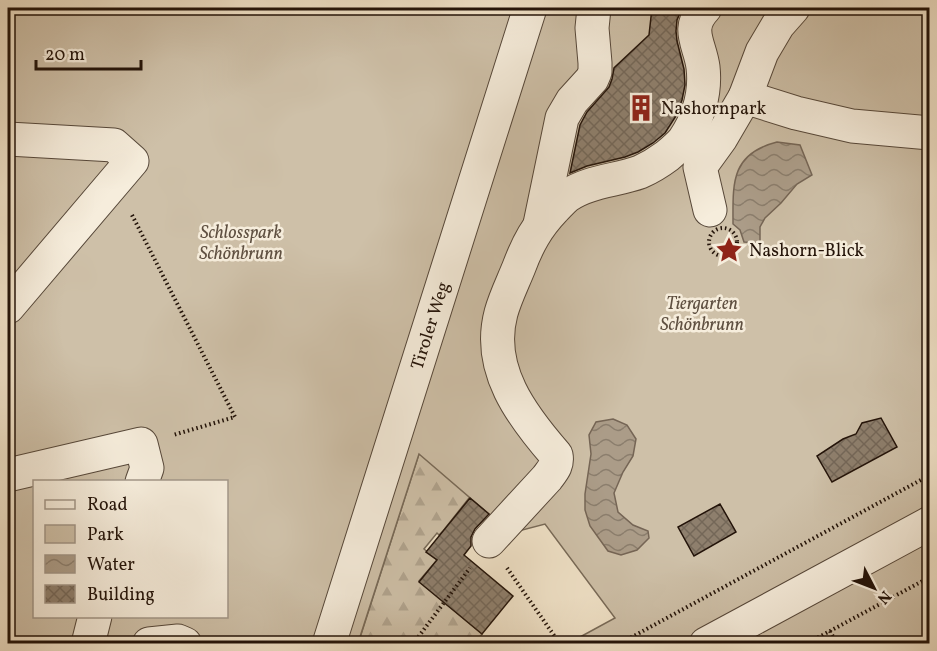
<svg xmlns="http://www.w3.org/2000/svg" width="937" height="651" font-family="Vollkorn,serif">
  <style>
    .forest { fill: url(#forest-firs); stroke: #786a58; stroke-width: 1.5 }
    .park { fill: #cec0a8; stroke: #786a58; stroke-width: 1.5; fill-rule: evenodd }
    .water { fill: url(#water-waves); stroke: #756555; stroke-width: 1.5 }
    .building { fill: url(#building-cross-hatch); stroke: #231309; stroke-width: 1.5 }
    .lines { fill: none; stroke-linecap: round; stroke-linejoin: round }
    .minor-casing { stroke: #564739; stroke-width: 35 }
    .path { stroke: #231309; stroke-width: 4; stroke-dasharray: 1.5 3; stroke-linecap: butt }
    .minor { stroke: #f6eddc; stroke-width: 33 }
    .labels { text-anchor: middle; stroke-width: 5; stroke-linejoin: round; paint-order: stroke }
    .poi-label { font-size: 18px; fill: #231309; stroke: #f6eddc; text-anchor: start }
    .park-label { font-size: 18px; font-style: italic; fill: #5f5041; stroke: #f6eddc }
    .street-label { font-size: 18px; fill: #231309; stroke: #f6eddc }
  </style>
  <defs>
    <pattern id="forest-firs" width="22" height="20" patternUnits="userSpaceOnUse" patternTransform="scale(1.5)"><rect width="22" height="20" fill="#cec0a8"/><path d="M5 1l3.5 6h-7zM16 11l3.5 6h-7z" fill="#b1a48f"/></pattern>
    <pattern id="water-waves" width="16" height="10" patternUnits="userSpaceOnUse" patternTransform="scale(1.5)"><rect width="16" height="10" fill="#ab9c88"/><path d="M0 5q4-4 8 0t8 0" fill="none" stroke="#8b7e6d"/></pattern>
    <pattern id="building-cross-hatch" width="8" height="8" patternUnits="userSpaceOnUse" patternTransform="scale(1.5)"><rect width="8" height="8" fill="#8e7f6d"/><path d="M0 0l8 8M0 8l8-8" fill="none" stroke="#746758"/></pattern>
  </defs>
  <rect width="100%" height="100%" fill="#f1e3c9"/>
  <filter id="stains"><feTurbulence type="fractalNoise" baseFrequency=".00333" numOctaves="4"/><feColorMatrix values="0 0 0 0 .2 0 0 0 0 .09 0 0 0 0 .02 0 0 0 .5 -.17"/></filter>
  <radialGradient id="worn" r=".72"><stop offset=".6" stop-color="#630" stop-opacity="0"/><stop offset="1" stop-color="#630" stop-opacity=".3"/></radialGradient>
  <path class="forest" d="M562 8 494 518 469 498 443 531 439 535 437 533 424 549 437 560 419 581 482 634 475 643 358 644Z"/>
  <path class="park" d="M8 8H929V643H569L615 618 545 524 511 533 419 454 358 643H8ZM34 482H226V616H34Z"/>
  <g class="water">
    <path d="M777 142 800 145 812 175 797 184 781 203 765 218 760 227V243L744 242 740 230 733 224C733 184 730 154 777 142Z"/>
    <path d="M613 419 627 425 636 439 633 456 623 472 614 493 618 512 633 525 648 531 649 538 637 550 621 555 608 551 590 526 585 510V494L591 454 589 435 596 422Z"/>
  </g>
  <g class="building">
    <path d="M652 8H682L677 20 676 31 677 41 684 69 685 85 682 100 676 116 665 133 653 143 638 152 625 157 587 166 570 173 580 125 587 112 609 87 612 79 614 68 649 35Z"/>
    <path d="M881 418 897 447 832 482 817 456 843 439 856 434 862 423Z"/>
    <path d="M470 498 489 514 475 529 471 537V546L464 555 513 596 482 634 419 582 437 560 426 552Z"/>
    <path d="M720 504 736 532 694 556 678 527Z"/>
  </g>
  <g class="lines">
    <defs>
      <g id="minor">
        <path d="M793 8 778 25 762 52 745 97 796 113 852 126 930 133"/>
        <path d="M8 139 114 145 132 161 8 307"/>
        <path d="M710 210 700 167 721 138 745 97"/>
        <path d="M540 224 562 118 572 101 592 79 595 72V63L592 28 594 8"/>
        <path d="M8 475 141 444 147 468 142 482"/>
        <path d="M489 541 547 478C553 470 558 465 556 455 522 416 486 369 501 313 505 298 513 282 519 267 528 243 537 227 554 209 558 205 562 200 567 196 589 181 615 181 640 172 649 168 659 162 667 156 673 151 679 146 684 140 698 119 706 93 703 67 700 44 685 29 705 8"/>
        <path d="M88 644 95 616"/>
        <path d="M149 644 178 641 185 644"/>
        <path id="s1" d="M329 644 530 8"/>
        <path d="M706 644 930 523"/>
      </g>
    </defs>
    <use href="#minor" class="minor-casing"/>
    <g class="path">
      <path d="M132 215 235 417 173 435"/>
      <circle cx="723" cy="242" r="14"/>
      <path d="M507 568 560 644"/>
      <path d="M830 631 837 644"/>
      <path d="M413 644 470 568"/>
      <path d="M619 644 930 475"/>
      <path d="M806 644 930 577"/>
    </g>
    <use href="#minor" class="minor"/>
  </g>
  <defs>
    <symbol id="building-bare" viewBox="-9 -9 18 18"><path d="M-4-6H4V6H1V3H-1V6H-4ZM-2.5-4.3h1.7v1.8h-1.7ZM.8-4.3h1.7v1.8H.8ZM-2.5-1h1.7V.8h-1.7ZM.8-1h1.7V.8H.8Z" fill="#8f2418" stroke="#f6eddc" stroke-width="2.5" paint-order="stroke"/></symbol>
    <symbol id="sight-bare" viewBox="-9 -9 18 18"><path d="M0-6L1.8-2.2L6-1.7L2.9 1.2L3.7 5.4L0 3.3L-3.7 5.4L-2.9 1.2L-6-1.7L-1.8-2.2Z" fill="#8f2418" stroke="#f6eddc" stroke-width="2.5" paint-order="stroke"/></symbol>
  </defs>
  <g fill-rule="evenodd">
    <use href="#building-bare" x="622" y="89" width="38" height="38"/>
    <use href="#sight-bare" x="710" y="231" width="38" height="38"/>
  </g>
  <g class="labels">
    <g class="poi-label">
      <text x="661" y="114">Nashornpark</text>
      <text x="749" y="256">Nashorn-Blick</text>
    </g>
    <g class="park-label">
      <text x="241" y="238">Schlosspark<tspan x="241" dy="21">Schönbrunn</tspan></text>
      <text x="702" y="309">Tiergarten<tspan x="702" dy="21">Schönbrunn</tspan></text>
    </g>
    <g class="street-label">
      <text dy="6" stroke="none"><textPath href="#s1" startOffset="334">Tiroler Weg</textPath></text>
    </g>
  </g>
  <rect width="937" height="651" fill="none" stroke="#f1e3c9" stroke-width="30"/>
  <rect x="9" y="9" width="919" height="633" fill="none" stroke="#231309" stroke-width="3"/>
  <rect x="15" y="15" width="907" height="621" fill="none" stroke="#231309" stroke-width="1.5"/>
  <rect x="33" y="480" width="195" height="138" fill="#f6eddc" stroke="#a29688" stroke-width="1.5"/>
  <rect x="45" y="500" width="30" height="9" fill="#f6eddc" stroke="#a29688" stroke-width="1.5"/>
  <text x="87" y="510" font-size="18" fill="#231309">Road</text>
  <rect x="45" y="525" width="30" height="18" fill="#cec0a8" stroke="#a29688" stroke-width="1.5"/>
  <text x="87" y="540" font-size="18" fill="#231309">Park</text>
  <rect x="45" y="555" width="30" height="18" fill="url(#water-waves)" stroke="#a29688" stroke-width="1.5"/>
  <text x="87" y="570" font-size="18" fill="#231309">Water</text>
  <rect x="45" y="585" width="30" height="18" fill="url(#building-cross-hatch)" stroke="#a29688" stroke-width="1.5"/>
  <text x="87" y="600" font-size="18" fill="#231309">Building</text>
  <g transform="translate(874 588) rotate(132)" stroke="#f6eddc" stroke-width="4.5" paint-order="stroke">
  <path d="M0-4.5L10 22L0 15L-10 22Z" fill="#231309"/>
  <text y="-9" font-size="16" font-weight="bold" text-anchor="middle" fill="#231309">N</text>
  </g>
  <path d="M36 60v9h105v-9" fill="none" stroke="#231309" stroke-width="3"/>
  <text x="45" y="60" font-size="18" fill="#231309" stroke="#f6eddc" stroke-width="4.5" paint-order="stroke">20 m</text>
  <rect width="100%" height="100%" filter="url(#stains)"/>
  <rect width="100%" height="100%" fill="url(#worn)"/>
</svg>
